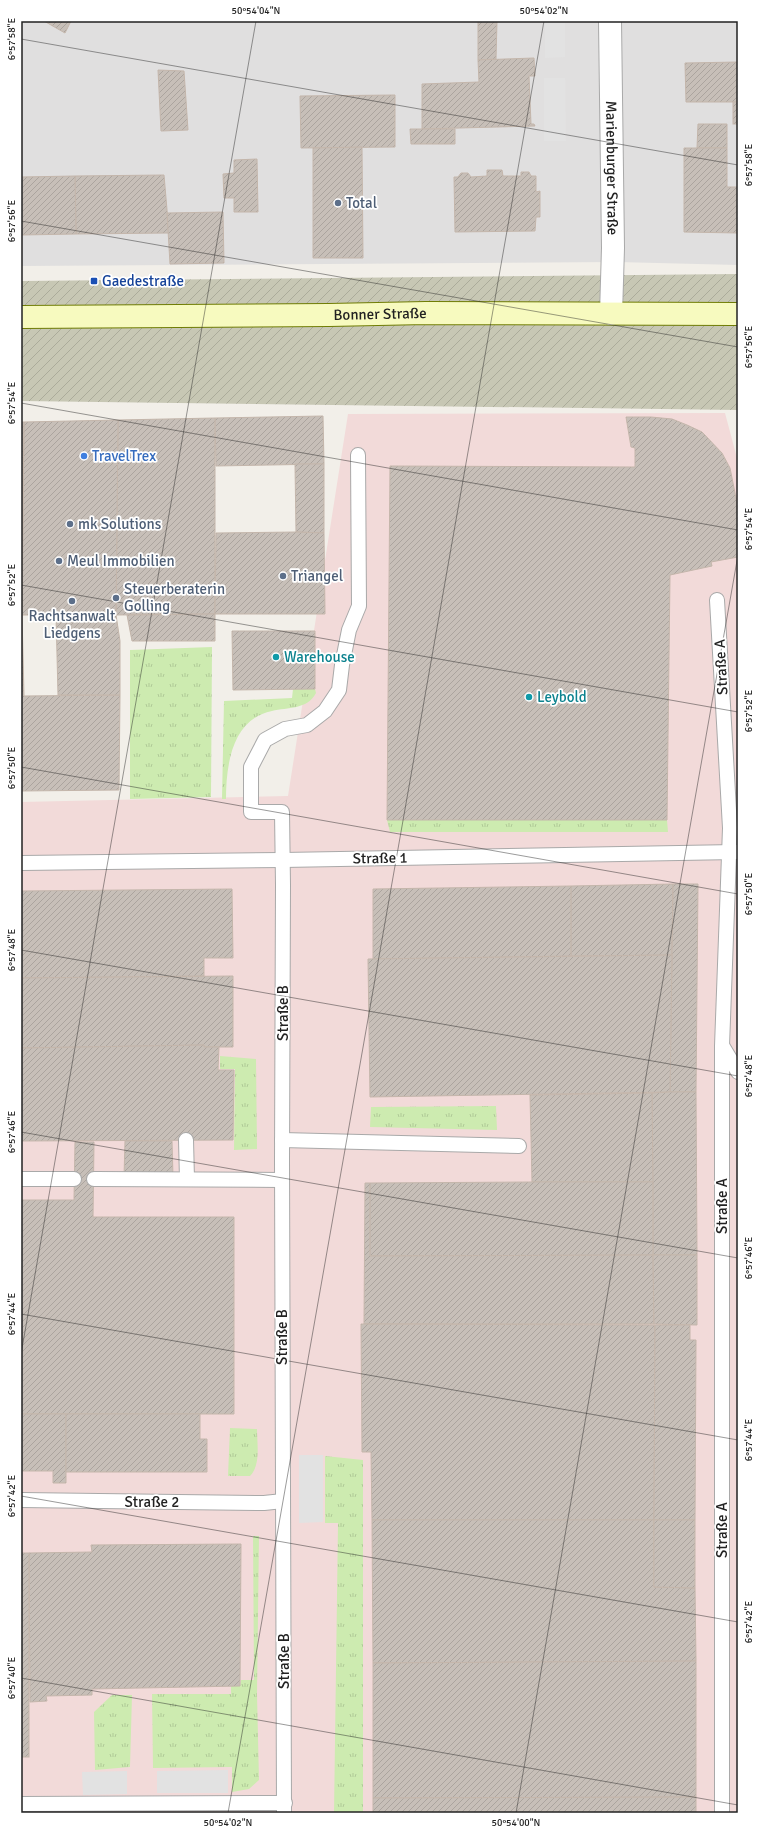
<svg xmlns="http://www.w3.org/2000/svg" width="759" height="1834" font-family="Signika,sans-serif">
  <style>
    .residential { fill: #e0dfdf }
    .commercial { fill: #f2dad9 }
    .construction { fill: url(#construction-furrows) }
    .grass { fill: url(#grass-tufts) }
    .parking { fill: #e2e2e2 }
    .building { fill: url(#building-hatch); stroke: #c4b6ab }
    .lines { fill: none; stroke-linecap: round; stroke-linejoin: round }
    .lane-casing { stroke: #a9a9a9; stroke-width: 16 }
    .street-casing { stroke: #a9a9a9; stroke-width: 24 }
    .secondary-casing { stroke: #707d05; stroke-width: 24 }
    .lane { stroke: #fff; stroke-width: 14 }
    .street { stroke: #fff; stroke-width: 22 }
    .secondary { stroke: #f7fabf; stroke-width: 22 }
    .ticks { fill: none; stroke: #222; stroke-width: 1; stroke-opacity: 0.45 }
    .service-dot { fill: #5c6f8a; stroke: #fff; stroke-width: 1.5 }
    .transit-dot { fill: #1a4fb4; stroke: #fff; stroke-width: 1.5 }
    .shop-dot { fill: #3f7fe0; stroke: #fff; stroke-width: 1.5 }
    .culture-dot { fill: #0f9aa8; stroke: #fff; stroke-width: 1.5 }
    .labels { text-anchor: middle; stroke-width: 3.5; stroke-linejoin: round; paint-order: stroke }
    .street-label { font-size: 15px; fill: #222; stroke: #fff }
    .service-label { font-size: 15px; fill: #4e5e75; stroke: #fff; text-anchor: start }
    .transit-label { font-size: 15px; fill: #164399; stroke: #fff; text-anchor: start }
    .shop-label { font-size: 15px; fill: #366cbe; stroke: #fff; text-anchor: start }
    .culture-label { font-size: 15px; fill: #0d838f; stroke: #fff; text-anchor: start }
    .neatline { fill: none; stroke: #222; stroke-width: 1.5 }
    .ticks-label { font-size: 10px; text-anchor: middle; fill: #222 }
  </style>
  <defs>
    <pattern id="construction-furrows" width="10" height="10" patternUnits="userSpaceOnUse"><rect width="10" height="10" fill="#c7c7b4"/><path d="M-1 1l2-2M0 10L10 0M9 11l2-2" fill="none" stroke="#abab9a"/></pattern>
    <pattern id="grass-tufts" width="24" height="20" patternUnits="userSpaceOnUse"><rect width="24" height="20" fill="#cdebb0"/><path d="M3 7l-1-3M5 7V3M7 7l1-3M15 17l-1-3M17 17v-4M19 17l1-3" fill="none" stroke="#b0c997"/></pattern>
    <pattern id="building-hatch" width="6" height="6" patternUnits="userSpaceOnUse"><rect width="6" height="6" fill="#c7bfb8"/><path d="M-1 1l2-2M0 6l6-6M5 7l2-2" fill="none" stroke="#aba49e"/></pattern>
  </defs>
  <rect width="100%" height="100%" fill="#f2efe9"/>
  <path class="residential" d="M21 21H738V265L617 262 21 266Z"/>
  <path class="commercial" d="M725 413 738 462V1813H21V802L288 796 348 414Z"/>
  <path class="construction" d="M738 274V410L21 401V281Z"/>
  <g class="grass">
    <path d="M212 647 211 797 130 799V650Z"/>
    <path d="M293 689H315L316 693C307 710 288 707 272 711 232 719 226 765 226 799H222L224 701 292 698Z"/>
    <path d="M387 820H667L668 832H390Z"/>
    <path d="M220 1056 256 1059 257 1149 234 1150 235 1069H220Z"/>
    <path d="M496 1106 497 1130 370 1127 371 1107Z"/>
    <path d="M230 1428 257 1429C257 1444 261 1465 250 1476H228Z"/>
    <path d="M325 1456 363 1460V1813H334L338 1523H325Z"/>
    <path d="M253 1536H259L257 1694 259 1780 249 1789 232 1792V1767L153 1768 152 1694H231V1686H240L241 1680H254Z"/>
    <path d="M112 1695H132L130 1767 95 1770 94 1712Z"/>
  </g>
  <g class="parking">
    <path d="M545 21H565V57L545 58Z"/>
    <path d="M544 78H565L566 141H544Z"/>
    <path d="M299 1455H323V1522L299 1523Z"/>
    <path d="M228 1770V1793H157V1771Z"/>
    <path d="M127 1771V1794L83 1795 82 1772Z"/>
  </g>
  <g class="building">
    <path d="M44 21H71L65 33Z"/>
    <path d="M478 21H497L496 59 478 60Z"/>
    <path d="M534 58 535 76H529L531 124H534L535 126 422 129V84L479 82 478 60Z"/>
    <path d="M738 62V102H686L685 63Z"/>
    <path d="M158 70 184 71 188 130 161 131Z"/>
    <path d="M395 95V147L301 148 300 96Z"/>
    <rect x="733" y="102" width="5" height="22"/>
    <path d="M698 124H727V148H697Z"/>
    <path d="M410 129H455V144H411Z"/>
    <path d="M362 147 363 258H313V148Z"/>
    <path d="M684 148H727V187H738V233L684 232Z"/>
    <path d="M257 159 258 212H234V198H224L223 174 234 173V160Z"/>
    <path d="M487 170H502L503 176H521V172H529L531 176H536V192L540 191V217H536L535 231 455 232 454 177H458L461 173H468L471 177 487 176Z"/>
    <path d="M164 175 169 233 76 234 75 176Z"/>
    <path d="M75 176 76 234 21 235V177Z"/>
    <path d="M223 212 224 263 170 264 167 213Z"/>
    <path d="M323 416 324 464 216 466 215 418Z"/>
    <path d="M626 417H651L672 419 687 425 702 432 722 453 730 468 738 508V557L711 562 712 566 670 575 667 820H387L390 466 635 467V448L631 447Z"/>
    <path d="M215 418V614L116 615 118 420Z"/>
    <path d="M118 420 116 615H22L24 422Z"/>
    <path d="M21 422H24L23 491H21Z"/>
    <path d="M295 464H324V533L296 532Z"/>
    <path d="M21 491H23L22 615 24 696 120 695 119 790 21 791Z"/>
    <path d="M296 532 324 533 325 614H215L216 533Z"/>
    <path d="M215 614V641H132L127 615Z"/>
    <path d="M56 615H116L120 641V695H58Z"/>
    <path d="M232 631H315V689L233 690Z"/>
    <path d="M673 884 672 955 571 956V886Z"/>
    <path d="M673 884H698L696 1092H670Z"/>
    <path d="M571 886V956L373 959V889Z"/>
    <path d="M232 889 233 958H204V976L21 978V891Z"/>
    <path d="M672 955 670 1092 370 1097 368 959Z"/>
    <path d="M233 976V1047H204V1045L21 1048V978Z"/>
    <path d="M204 1045V1047H219L218 1070H234L233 1140 21 1141V1048Z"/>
    <path d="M670 1092H696L697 1255H653L652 1093Z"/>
    <path d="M652 1093 653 1182H532L530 1095Z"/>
    <path d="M125 1141H172L173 1177H124Z"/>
    <path d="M75 1142H94L93 1217H234V1414H21V1200H74Z"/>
    <path d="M532 1182H653V1255L370 1256V1183Z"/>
    <path d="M365 1183H370V1256L653 1255 654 1324H364Z"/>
    <path d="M653 1255H697V1325L654 1324Z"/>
    <path d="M361 1324 655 1325 654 1520H372L371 1452H362Z"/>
    <path d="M655 1325H690V1340H696L695 1520H654Z"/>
    <path d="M21 1414H66V1483H53V1471H21Z"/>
    <path d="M66 1414H200V1439H207V1472H66Z"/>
    <path d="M372 1520H654V1587L695 1588 696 1661 373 1663Z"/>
    <path d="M654 1520H695V1588L654 1587Z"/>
    <path d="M241 1544 240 1686 92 1689V1695L46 1696 47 1701 30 1702 29 1553 92 1552 91 1545Z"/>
    <rect x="21" y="1553" width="8" height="204"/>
    <path d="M696 1661V1797L373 1798V1663Z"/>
    <path d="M696 1797V1813H373V1798Z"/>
  </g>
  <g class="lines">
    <defs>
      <g id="lane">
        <path d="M717 600 730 828 722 1046V1813"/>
        <path d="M21 863 283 860 736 852"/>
        <path d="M723 1047 738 1072"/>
        <path d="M186 1140 187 1179"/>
        <path d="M282 1140 519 1146"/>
        <path d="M21 1179H74"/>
        <path d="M94 1179 282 1180"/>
        <path d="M21 1500 264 1503 283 1501"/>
        <path d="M21 1804 285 1803"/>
        <path d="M284 1813 282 1161 283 885 282 812H251V767L265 740 285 729 307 725 325 711 339 690 342 665 349 630 359 606 358 455"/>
      </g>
      <g id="street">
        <path id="s1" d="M610 21 613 248 611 314"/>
      </g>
      <g id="secondary">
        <path id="s2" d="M21 317 329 315 426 313 738 314"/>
      </g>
    </defs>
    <use href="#lane" class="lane-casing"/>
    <use href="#street" class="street-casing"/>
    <use href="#secondary" class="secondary-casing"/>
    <use href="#lane" class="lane"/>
    <use href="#street" class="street"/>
    <use href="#secondary" class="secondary"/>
  </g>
  <path class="ticks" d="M21 39 738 165M21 221 738 347M21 403 738 530M21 585 738 712M21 767 738 894M21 950 738 1076M21 1132 738 1258M21 1314 738 1440M21 1354 256 21M21 1496 738 1622M21 1678 738 1805M228 1813 544 21M516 1813 738 555"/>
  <g class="service-dot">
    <circle cx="338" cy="203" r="4"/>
    <circle cx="70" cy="524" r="4"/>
    <circle cx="59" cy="561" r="4"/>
    <circle cx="283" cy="576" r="4"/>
    <circle cx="116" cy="598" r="4"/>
    <circle cx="72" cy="601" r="4"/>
  </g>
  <rect class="transit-dot" x="90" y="277" width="8" height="8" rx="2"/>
  <circle class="shop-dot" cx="84" cy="456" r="4"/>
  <g class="culture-dot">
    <circle cx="276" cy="657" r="4"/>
    <circle cx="529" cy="697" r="4"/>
  </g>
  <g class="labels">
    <g class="street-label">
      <text dy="5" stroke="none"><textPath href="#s1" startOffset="147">Marienburger Straße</textPath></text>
      <text dy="5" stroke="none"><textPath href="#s2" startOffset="359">Bonner Straße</textPath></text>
      <text transform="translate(721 667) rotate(-93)" y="5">Straße A</text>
      <text transform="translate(380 858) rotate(-1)" y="5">Straße 1</text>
      <text transform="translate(283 1013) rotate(-90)" y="5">Straße B</text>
      <text transform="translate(722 1206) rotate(-90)" y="5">Straße A</text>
      <text transform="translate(282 1337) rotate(-90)" y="5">Straße B</text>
      <text x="152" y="1507">Straße 2</text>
      <text transform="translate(722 1530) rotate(-90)" y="5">Straße A</text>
      <text transform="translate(284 1661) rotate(-90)" y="5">Straße B</text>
    </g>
    <g class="service-label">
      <text x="346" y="208">Total</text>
      <text x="78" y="529">mk Solutions</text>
      <text x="67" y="566">Meul Immobilien</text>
      <text x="291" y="581">Triangel</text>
      <text x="124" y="594">Steuerberaterin<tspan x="124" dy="17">Golling</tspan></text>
      <text x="72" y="621" text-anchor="middle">Rachtsanwalt<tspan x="72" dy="17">Liedgens</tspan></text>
    </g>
    <g class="transit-label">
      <text x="102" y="286">Gaedestraße</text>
    </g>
    <g class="shop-label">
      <text x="92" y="461">TravelTrex</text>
    </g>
    <g class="culture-label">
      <text x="284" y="662">Warehouse</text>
      <text x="537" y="702">Leybold</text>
    </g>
  </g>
  <rect width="759" height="1834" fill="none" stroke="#ffffff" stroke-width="44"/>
  <rect x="22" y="22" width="715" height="1790" class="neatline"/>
  <g class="ticks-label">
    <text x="256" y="14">50°54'04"N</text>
    <text x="544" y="14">50°54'02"N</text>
    <text transform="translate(11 39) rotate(-90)" y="4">6°57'58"E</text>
    <text transform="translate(748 165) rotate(-90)" y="4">6°57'58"E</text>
    <text transform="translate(11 221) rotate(-90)" y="4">6°57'56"E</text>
    <text transform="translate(748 347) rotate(-90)" y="4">6°57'56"E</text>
    <text transform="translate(11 403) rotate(-90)" y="4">6°57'54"E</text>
    <text transform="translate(748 529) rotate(-90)" y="4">6°57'54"E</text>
    <text transform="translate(11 585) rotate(-90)" y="4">6°57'52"E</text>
    <text transform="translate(748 711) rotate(-90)" y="4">6°57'52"E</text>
    <text transform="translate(11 768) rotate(-90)" y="4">6°57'50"E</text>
    <text transform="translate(748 894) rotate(-90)" y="4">6°57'50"E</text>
    <text transform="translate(11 950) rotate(-90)" y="4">6°57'48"E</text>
    <text transform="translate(748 1076) rotate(-90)" y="4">6°57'48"E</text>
    <text transform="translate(11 1132) rotate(-90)" y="4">6°57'46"E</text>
    <text transform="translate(748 1258) rotate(-90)" y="4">6°57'46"E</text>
    <text transform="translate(11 1314) rotate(-90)" y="4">6°57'44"E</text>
    <text transform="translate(748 1440) rotate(-90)" y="4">6°57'44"E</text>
    <text transform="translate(11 1496) rotate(-90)" y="4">6°57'42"E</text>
    <text transform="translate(748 1622) rotate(-90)" y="4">6°57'42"E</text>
    <text transform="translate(11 1678) rotate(-90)" y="4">6°57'40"E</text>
    <text x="228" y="1826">50°54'02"N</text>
    <text x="516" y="1826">50°54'00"N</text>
  </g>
</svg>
